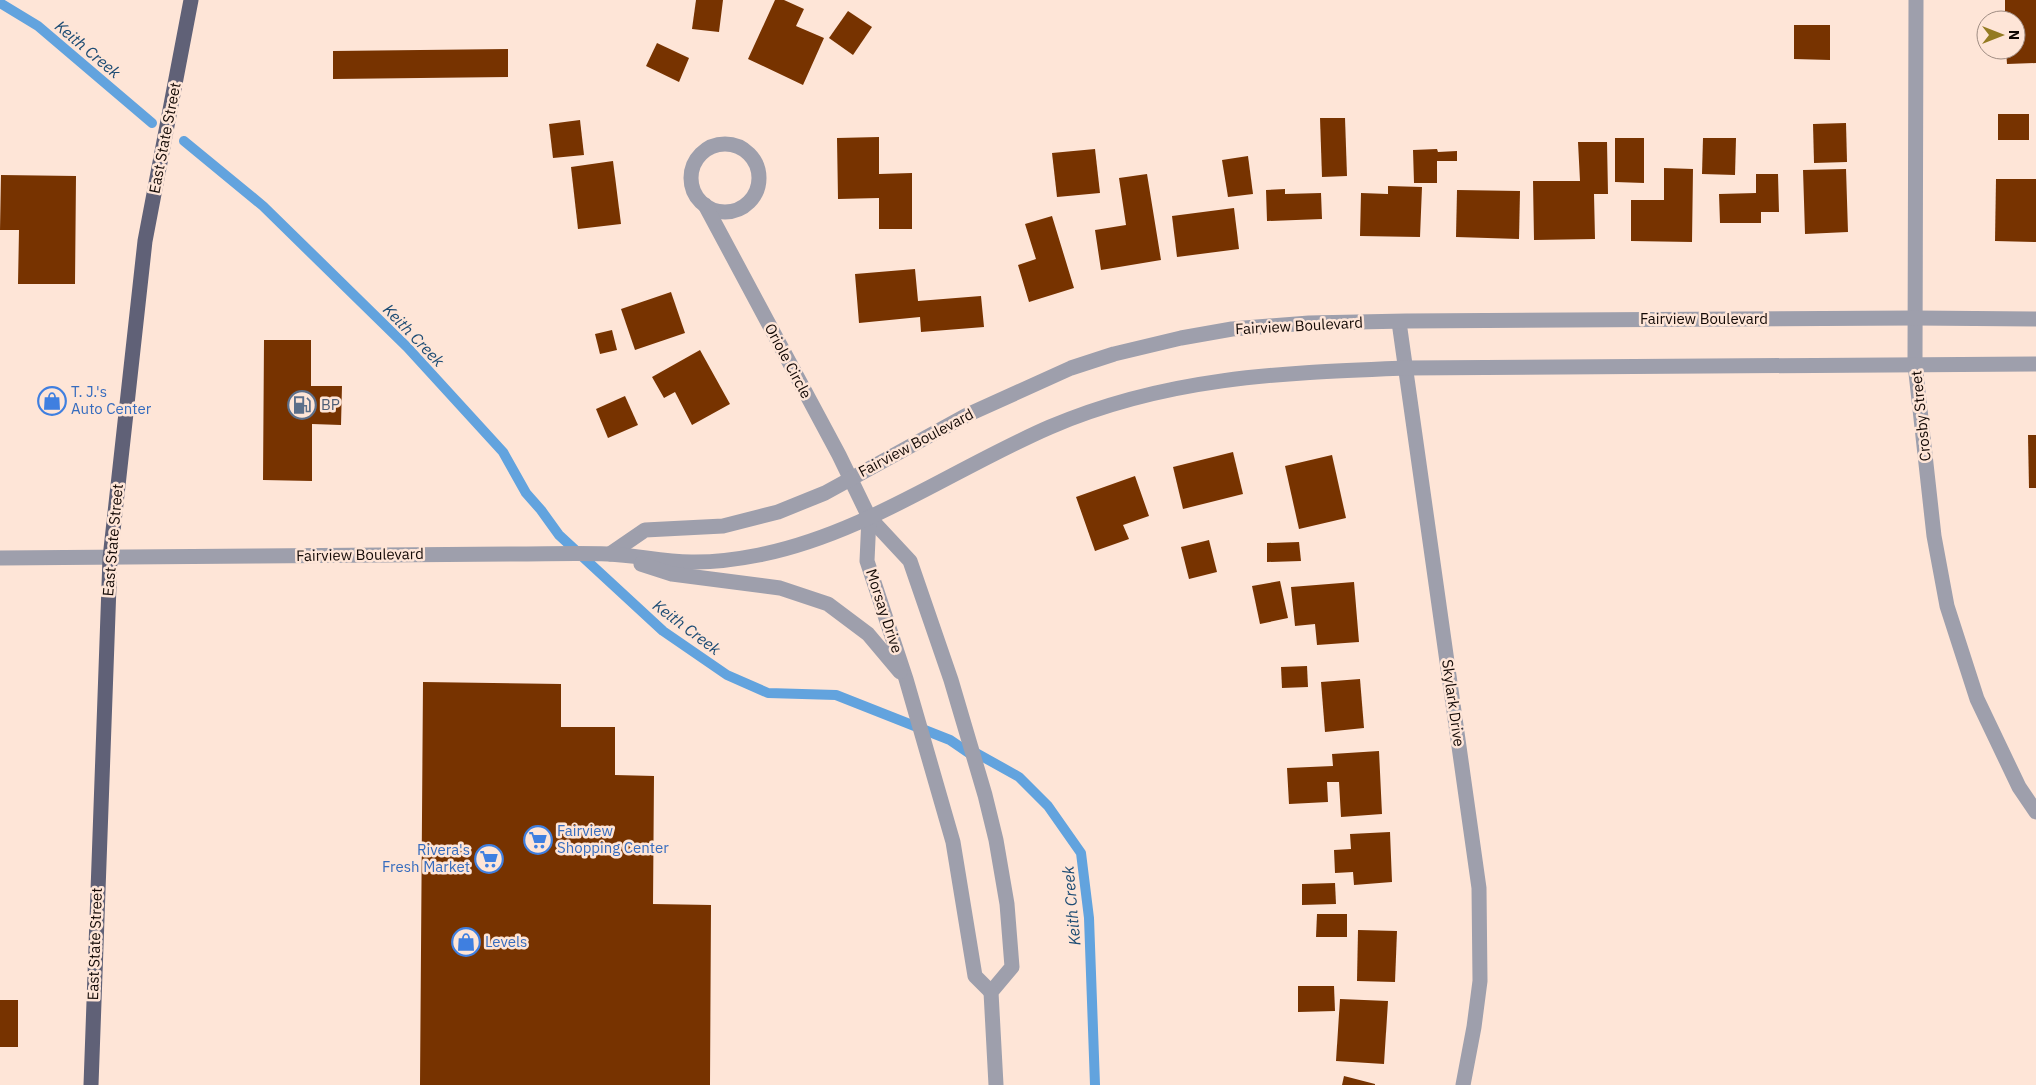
<svg xmlns="http://www.w3.org/2000/svg" width="2036" height="1085" font-family="'IBM Plex Sans',sans-serif">
  <style>
    .lines { fill: none; stroke-linecap: round; stroke-linejoin: round }
    .stream { stroke: #62a3de; stroke-width: 10 }
    .building { fill: #730 }
    .minor { stroke: #9e9fac; stroke-width: 15 }
    .tertiary { stroke: #9e9fac; stroke-width: 15 }
    .primary { stroke: #606177; stroke-width: 15 }
    .labels { text-anchor: middle; stroke-width: 5; stroke-linejoin: round; paint-order: stroke }
    .street-label { font-size: 15px; fill: #130905; stroke: #fee5d7 }
    .shop-label { font-size: 15px; fill: #366cbe; stroke: #fee5d7; text-anchor: start }
    .service-label { font-size: 15px; fill: #4e5e75; stroke: #fee5d7; text-anchor: start }
    .water-label { font-size: 16px; font-style: italic; fill: #1d4c74; stroke: #fee5d7 }
  </style>
  <rect width="100%" height="100%" fill="#fee5d7"/>
  <g class="lines">
    <g class="stream">
      <path d="M0 3 38 26 152 123"/>
      <path d="M184 141 263 206 407 347 503 452 526 493 541 510 559 535 663 631 727 675 768 693 836 695 950 740 969 753 978 754 1019 777 1048 806 1081 853 1089 918 1095 1085"/>
    </g>
  </g>
  <g class="building">
    <path d="M696 0H723L719 32 692 29Z"/>
    <path d="M775 0H784L804 9 796 26 824 38 803 85 748 59Z"/>
    <path d="M2005 0H2036V63L2007 64 2006 50H2016V20H2005Z"/>
    <path d="M848 11 872 27 853 55 829 38Z"/>
    <path d="M1794 25H1830V60L1794 59Z"/>
    <path d="M657 43 689 58 679 82 646 66Z"/>
    <path d="M508 49V77L333 79V51Z"/>
    <rect x="1998" y="114" width="31" height="26"/>
    <path d="M1320 118H1345L1347 176 1322 177Z"/>
    <path d="M580 120 584 155 553 158 549 124Z"/>
    <path d="M1846 123 1847 162 1814 163 1813 124Z"/>
    <path d="M879 137V174L912 173V229H879V198L838 199 837 138Z"/>
    <path d="M1615 138H1644V183L1615 182Z"/>
    <path d="M1703 138H1736L1735 175 1702 174Z"/>
    <path d="M1578 142H1607L1608 194H1594L1595 239 1534 240 1533 181H1580Z"/>
    <path d="M1095 149 1100 193 1057 197 1052 153Z"/>
    <path d="M1437 149 1438 152 1457 151V161H1437V183H1414L1413 150Z"/>
    <path d="M1248 156 1253 194 1228 197 1222 160Z"/>
    <path d="M613 161 621 224 578 229 571 167Z"/>
    <path d="M1664 168 1693 169 1692 242 1631 241V200H1664Z"/>
    <path d="M1846 169 1848 232 1805 234 1803 170Z"/>
    <path d="M1147 174 1161 260 1101 270 1095 230 1126 225 1119 178Z"/>
    <path d="M1756 174H1778L1779 212H1761V223H1720L1719 194 1756 193Z"/>
    <path d="M1 175 76 176 75 284H18L19 230H0Z"/>
    <path d="M1996 179H2036V242L1995 241Z"/>
    <path d="M1388 186 1422 187 1420 237 1360 236 1361 193 1388 194Z"/>
    <path d="M1285 189V194L1321 193 1322 219 1267 221 1266 190Z"/>
    <path d="M1457 190 1520 191 1519 239 1456 237Z"/>
    <path d="M1234 208 1239 249 1177 257 1172 216Z"/>
    <path d="M1052 216 1074 288 1029 302 1018 265 1036 259 1025 224Z"/>
    <path d="M915 269 918 301 981 296 984 327 921 332 920 317 859 323 855 274Z"/>
    <path d="M671 292 685 333 635 350 621 309Z"/>
    <path d="M612 330 617 350 600 354 595 334Z"/>
    <path d="M264 340H311V386H342L341 425 312 424V481L263 480Z"/>
    <path d="M700 350 730 404 692 425 675 392 664 398 652 377Z"/>
    <path d="M625 396 638 425 608 438 596 409Z"/>
    <path d="M2028 435H2036V488H2029Z"/>
    <path d="M1233 452 1243 494 1183 509 1173 467Z"/>
    <path d="M1332 455 1346 518 1299 529 1285 466Z"/>
    <path d="M1135 476 1149 516 1123 525 1129 539 1095 551 1076 497Z"/>
    <path d="M1209 540 1217 572 1189 579 1181 547Z"/>
    <path d="M1299 542 1301 561 1267 562V543Z"/>
    <path d="M1280 581 1288 618 1260 624 1252 586Z"/>
    <path d="M1354 582 1359 642 1317 645 1315 624 1295 626 1291 587Z"/>
    <path d="M1307 666 1308 687 1282 688 1281 667Z"/>
    <path d="M1360 679 1364 728 1325 732 1321 682Z"/>
    <path d="M423 682 561 684V727H615V775L654 776 653 904 711 905 710 1085H420Z"/>
    <path d="M1379 751 1382 814 1341 817 1339 782H1327L1328 802 1289 804 1287 768 1333 766 1332 754Z"/>
    <path d="M1390 832 1392 882 1354 885 1353 872 1335 873 1334 850 1351 849 1350 834Z"/>
    <path d="M1335 883 1336 904 1302 905V884Z"/>
    <path d="M1317 914H1347V937H1316Z"/>
    <path d="M1358 930 1397 931 1395 982 1357 981Z"/>
    <path d="M1298 986H1334L1335 1011 1298 1012Z"/>
    <path d="M1340 999 1388 1001 1384 1064 1336 1061Z"/>
    <rect x="0" y="1000" width="18" height="47"/>
    <path d="M1344 1076 1375 1084V1085H1342Z"/>
  </g>
  <g class="lines">
    <g class="minor">
      <path d="M1916 0 1915 364 1934 536 1947 606 1977 699 2019 787 2036 812"/>
      <circle cx="725" cy="178" r="34"/>
      <path d="M705 205 839 455 869 517"/>
      <path d="M1399 322 1479 888 1480 981 1474 1027 1463 1085"/>
    </g>
    <g class="tertiary">
      <path d="M869 517 910 561 951 680 985 795 996 840 1007 904 1012 967 991 992 996 1085"/>
      <path d="M869 517 867 561 906 679 953 842 975 976 991 992"/>
      <path d="M610 554 645 530 723 526 778 512 825 493 967 415 1071 368 1114 354 1181 338 1232 329 1309 323 1406 321 1915 318 2036 319"/>
      <path d="M0 558C171 558 343 554 514 554 545 554 577 553 608 554 637 555 666 563 695 562 716 562 739 559 759 555 864 534 953 469 1050 427 1167 377 1279 373 1404 368L2036 364"/>
      <path d="M641 564 672 574 780 588 828 604 868 634 900 672"/>
    </g>
    <path class="primary" d="M91 1085 110 558 145 241 191 0"/>
  </g>
  <defs>
    <symbol id="shop-ring" viewBox="-11 -11 22 22"><circle r="9.5" fill="#fee5d7" stroke="#3f7fe0" stroke-width="1.5"/><path d="M-5-2.5h2.3a2.7 3.5 0 0 1 5.4 0H5L5.5 6h-11ZM-1.5-2.5h3a1.5 2.3 0 0 0-3 0Z" fill="#3f7fe0"/></symbol>
    <symbol id="fuel-ring" viewBox="-11 -11 22 22"><circle r="9.5" fill="#fee5d7" stroke="#5c6f8a" stroke-width="1.5"/><path d="M-5.5-6h7V0h2V4h1.3V-2.5L3-4.5l.8-.8L6-3V5H2.5V1h-1V6h-7ZM-4.2-4.7v3.2H.2V-4.7Z" fill="#5c6f8a"/></symbol>
    <symbol id="supermarket-ring" viewBox="-11 -11 22 22"><circle r="9.5" fill="#fee5d7" stroke="#3f7fe0" stroke-width="1.5"/><path d="M-6-5.5h2.5l.6 2H6L4.5 2H-2.5L-4.4-4H-6ZM-1.5 3.2a1.3 1.3 0 1 0 .1 0ZM3 3.2a1.3 1.3 0 1 0 .1 0Z" fill="#3f7fe0"/></symbol>
  </defs>
  <g fill-rule="evenodd">
    <use href="#shop-ring" x="36" y="385" width="32" height="32"/>
    <use href="#fuel-ring" x="286" y="389" width="32" height="32"/>
    <use href="#supermarket-ring" x="522" y="824" width="32" height="32"/>
    <use href="#supermarket-ring" x="473" y="843" width="32" height="32"/>
    <use href="#shop-ring" x="450" y="926" width="32" height="32"/>
  </g>
  <g class="labels">
    <g class="street-label">
      <text transform="translate(165 138) rotate(-79)" y="5">East State Street</text>
      <text x="1704" y="324">Fairview Boulevard</text>
      <text transform="translate(1299 326) rotate(-3)" y="5">Fairview Boulevard</text>
      <text transform="translate(788 361) rotate(62)" y="5">Oriole Circle</text>
      <text transform="translate(1921 416) rotate(-96)" y="5">Crosby Street</text>
      <text transform="translate(916 443) rotate(-28)" y="5">Fairview Boulevard</text>
      <text transform="translate(113 540) rotate(-85)" y="5">East State Street</text>
      <text transform="translate(360 555) rotate(-1)" y="5">Fairview Boulevard</text>
      <text transform="translate(884 611) rotate(72)" y="5">Morsay Drive</text>
      <text transform="translate(1453 703) rotate(82)" y="5">Skylark Drive</text>
      <text transform="translate(95 944) rotate(-88)" y="5">East State Street</text>
    </g>
    <g class="shop-label">
      <text x="71" y="397">T. J.'s<tspan x="71" dy="17">Auto Center</tspan></text>
      <text x="557" y="836">Fairview<tspan x="557" dy="17">Shopping Center</tspan></text>
      <text x="470" y="855" text-anchor="end">Rivera's<tspan x="470" dy="17">Fresh Market</tspan></text>
      <text x="485" y="947">Levels</text>
    </g>
    <g class="service-label">
      <text x="321" y="410">BP</text>
    </g>
    <g class="water-label">
      <text transform="translate(88 49) rotate(40)" y="6">Keith Creek</text>
      <text transform="translate(414 335) rotate(46)" y="6">Keith Creek</text>
      <text transform="translate(687 627) rotate(37)" y="6">Keith Creek</text>
      <text transform="translate(1071 906) rotate(-95)" y="6">Keith Creek</text>
    </g>
  </g>
  <g transform="translate(2001 35) rotate(90)"><circle r="24" fill="#fee5d7" stroke="#a08d83"/>
  <path d="M0-4L9 19L0 12L-9 19Z" fill="#947b22"/>
  <text y="-8" font-size="14" font-weight="bold" text-anchor="middle" fill="#130905">N</text>
  </g>
</svg>
